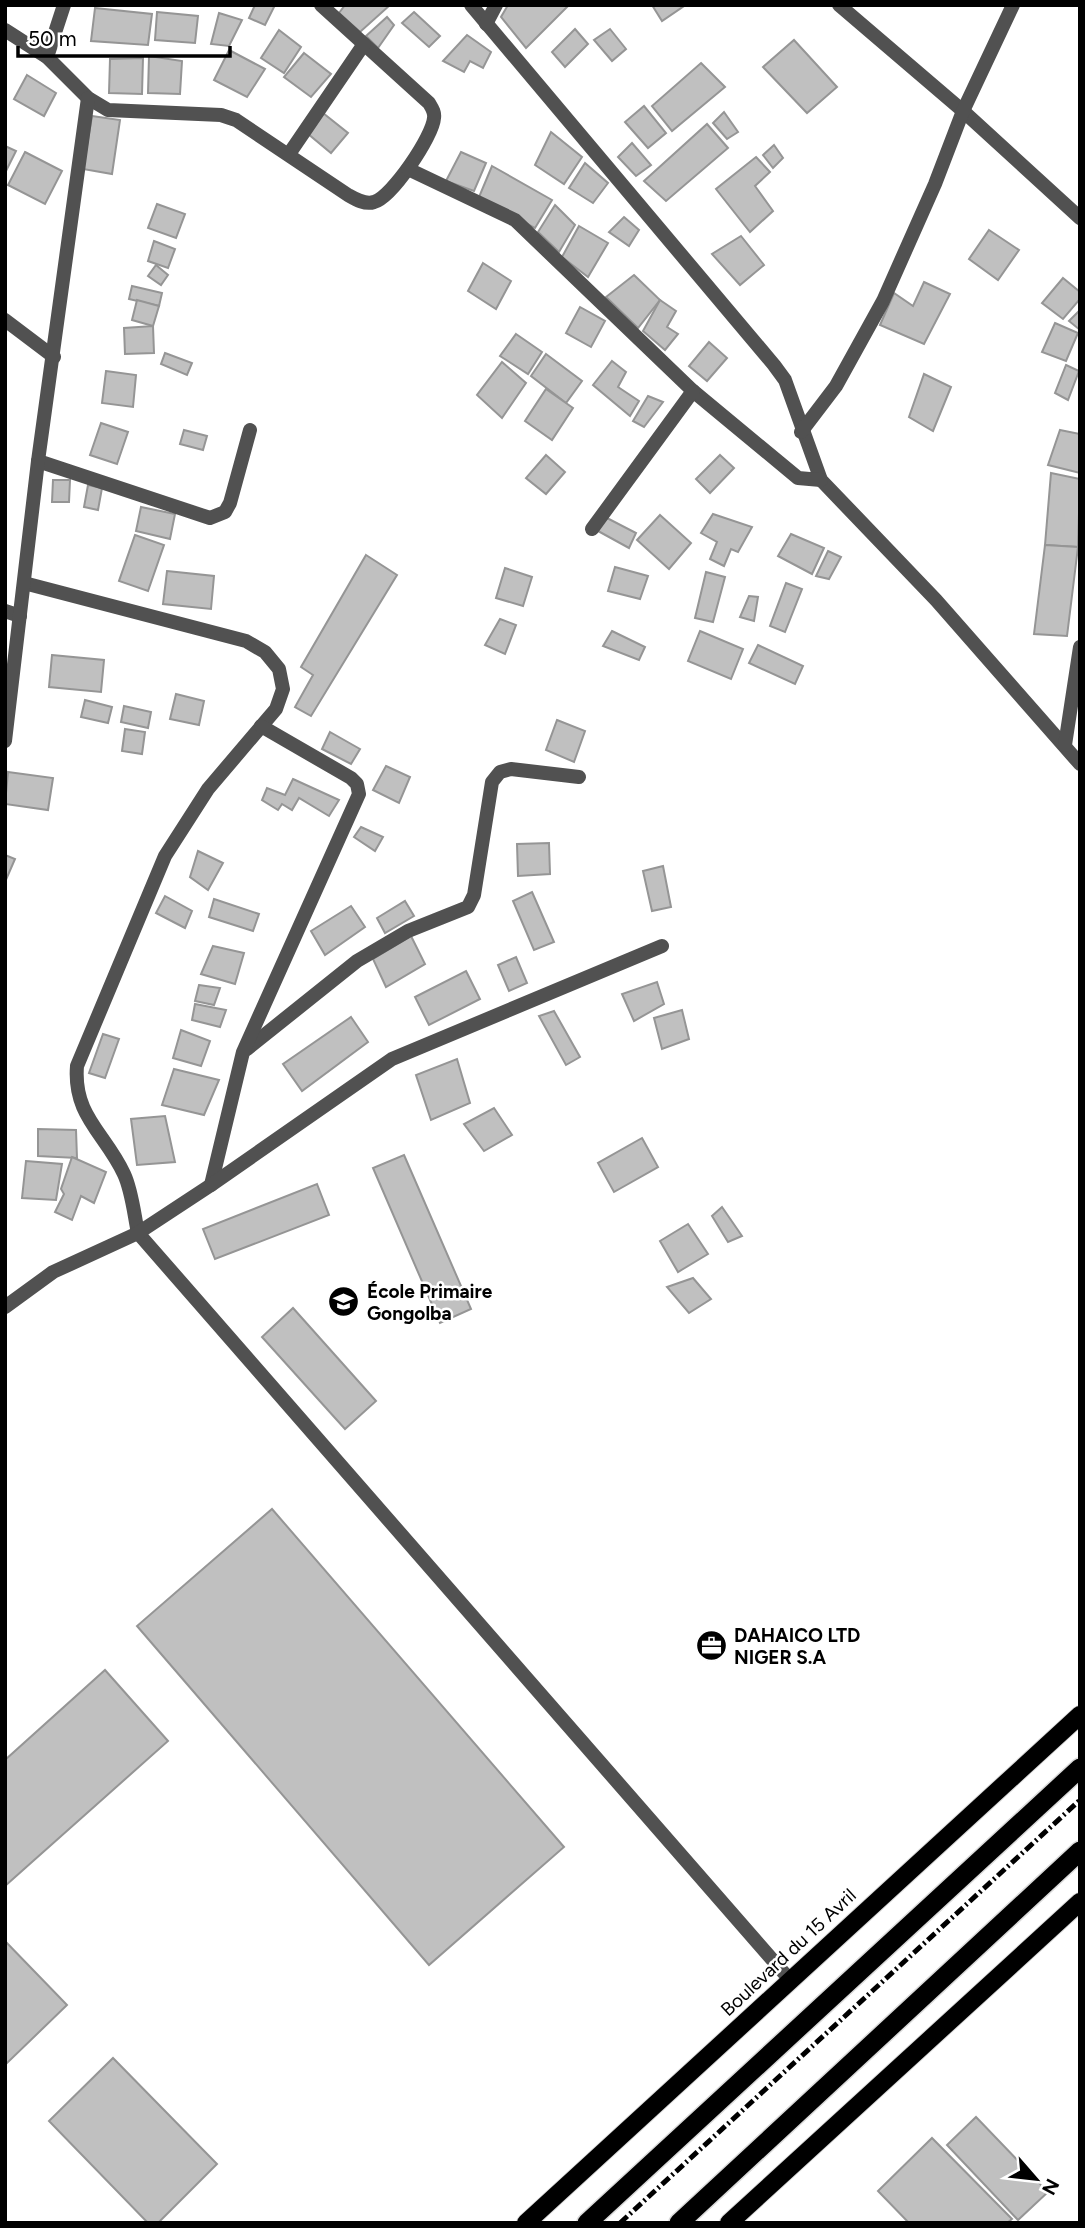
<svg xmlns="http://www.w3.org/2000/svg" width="1085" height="2228" font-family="Figtree,sans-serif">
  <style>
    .building { fill: #c0c0c0; stroke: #959595; stroke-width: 2 }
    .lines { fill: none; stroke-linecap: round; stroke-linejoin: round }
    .primary-casing { stroke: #dbdbdb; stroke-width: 20 }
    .trunk-casing { stroke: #dbdbdb; stroke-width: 22 }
    .minor { stroke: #515151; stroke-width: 14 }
    .primary { stroke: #000; stroke-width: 18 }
    .trunk { stroke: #000; stroke-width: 19 }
    .rail { stroke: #000; stroke-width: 5; stroke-dasharray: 10 3.5 2 3.5; stroke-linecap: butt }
    .labels { text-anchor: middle; stroke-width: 5; stroke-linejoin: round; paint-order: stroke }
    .poi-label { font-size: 19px; font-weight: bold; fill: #000; stroke: #fff; text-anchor: start }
    .street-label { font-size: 19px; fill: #000; stroke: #fff }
  </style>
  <rect width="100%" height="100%" fill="#fff"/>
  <g class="building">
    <path d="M255 5H275L265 25 249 18Z"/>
    <path d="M345 5H390L360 32 339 13Z"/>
    <path d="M508 5H569L526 48 501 17Z"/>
    <path d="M652 5H683L684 6 662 21Z"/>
    <path d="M95 8 152 14 148 45 91 41Z"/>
    <path d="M157 12 198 16 195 43 155 40Z"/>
    <path d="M414 12 440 36 429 47 402 23Z"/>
    <path d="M219 13 242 20 229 46 211 44Z"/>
    <path d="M387 17 394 25 378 48 366 36Z"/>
    <path d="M575 29 588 44 565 67 552 52Z"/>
    <path d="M610 29 626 49 612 61 594 40Z"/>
    <path d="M279 30 301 47 284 73 261 58Z"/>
    <path d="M467 35 491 52 483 68 470 61 464 72 443 61Z"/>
    <path d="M794 40 837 87 807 113 763 67Z"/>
    <path d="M229 50 265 69 247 97 214 80Z"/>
    <path d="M304 53 331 74 311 97 284 77Z"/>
    <path d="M149 56 182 61 180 94 148 93Z"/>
    <path d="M143 58 142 94 109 93 110 59Z"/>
    <path d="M701 63 725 87 672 131 652 106Z"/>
    <path d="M27 75 56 93 44 116 14 99Z"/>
    <path d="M644 106 666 133 648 148 625 122Z"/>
    <path d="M724 112 738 132 727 139 713 123Z"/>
    <path d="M323 113 348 133 331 153 307 133Z"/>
    <path d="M92 116 120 120 112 174 83 169Z"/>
    <path d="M707 124 728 148 666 201 644 181Z"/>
    <path d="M551 132 582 157 564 184 535 165Z"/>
    <path d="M632 143 651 165 636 176 618 157Z"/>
    <path d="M774 145 783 158 773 168 763 155Z"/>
    <path d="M5 146 16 151 5 173Z"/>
    <path d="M25 152 62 171 45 204 8 185Z"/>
    <path d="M461 152 486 163 474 191 446 181Z"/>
    <path d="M756 157 770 172 755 186 773 211 750 232 716 189Z"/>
    <path d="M585 163 608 183 593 203 569 188Z"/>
    <path d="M492 166 552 200 535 228 479 197Z"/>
    <path d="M157 204 185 214 176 238 148 228Z"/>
    <path d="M555 205 575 225 559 252 538 232Z"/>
    <path d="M624 217 639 230 629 246 609 232Z"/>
    <path d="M579 226 608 243 588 277 562 257Z"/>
    <path d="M989 230 1019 250 998 280 969 259Z"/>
    <path d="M741 236 764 265 740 285 712 254Z"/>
    <path d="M154 241 175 249 168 268 148 261Z"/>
    <path d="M483 263 511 281 496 309 468 291Z"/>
    <path d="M156 265 168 275 161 285 148 276Z"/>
    <path d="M634 275 660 300 638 328 606 297Z"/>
    <path d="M1063 278 1080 292V299L1063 319 1042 303Z"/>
    <path d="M924 282 950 294 924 344 880 325 894 293 913 306Z"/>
    <path d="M132 286 162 293 159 306 129 299Z"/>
    <path d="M137 300 159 306 153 326 132 320Z"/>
    <path d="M660 300 676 311 667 327 678 334 665 350 643 331Z"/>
    <path d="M580 307 605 321 591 347 566 333Z"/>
    <path d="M1080 310V330L1069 321Z"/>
    <path d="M1055 323 1078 333 1066 361 1042 352Z"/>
    <path d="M153 326 154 353 125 354 124 328Z"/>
    <path d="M516 334 542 352 528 374 500 356Z"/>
    <path d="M709 342 727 358 707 381 689 366Z"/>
    <path d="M165 353 192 363 187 375 161 364Z"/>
    <path d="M546 354 582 381 566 403 531 376Z"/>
    <path d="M612 361 626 372 618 387 639 401 630 416 593 385Z"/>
    <path d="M502 362 526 383 502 418 477 395Z"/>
    <path d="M1066 365 1079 371 1068 400 1055 393Z"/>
    <path d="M106 371 136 375 133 407 102 403Z"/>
    <path d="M924 374 951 387 933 431 909 417Z"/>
    <path d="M546 389 573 408 552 440 525 421Z"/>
    <path d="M648 396 663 402 644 427 633 421Z"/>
    <path d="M101 423 128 432 117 464 90 455Z"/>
    <path d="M184 430 207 436 203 450 180 444Z"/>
    <path d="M1060 430 1080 434V473L1048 465Z"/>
    <path d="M546 455 565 472 546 494 526 478Z"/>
    <path d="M720 455 734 468 710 493 696 479Z"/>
    <path d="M1051 473 1080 479 1078 547 1045 545Z"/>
    <path d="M53 480H70L69 502H52Z"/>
    <path d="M88 485 102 488 98 510 84 507Z"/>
    <path d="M141 507 175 514 170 539 136 531Z"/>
    <path d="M713 514 752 527 738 552 731 549 724 566 710 559 717 542 701 533Z"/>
    <path d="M660 515 691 543 669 569 637 540Z"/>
    <path d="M605 517 636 533 629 548 598 531Z"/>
    <path d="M791 534 824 548 812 574 778 556Z"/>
    <path d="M135 535 164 545 148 591 119 581Z"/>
    <path d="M1045 545 1078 547 1067 636 1034 634Z"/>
    <path d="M828 551 841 557 829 579 816 576Z"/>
    <path d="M366 555 397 575 311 716 295 707 313 675 301 667Z"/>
    <path d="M615 567 648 576 640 599 608 591Z"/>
    <path d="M505 568 532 577 523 606 496 598Z"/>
    <path d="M167 571 214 576 211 609 163 604Z"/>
    <path d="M706 572 725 577 713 622 695 618Z"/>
    <path d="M786 583 802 589 785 632 770 626Z"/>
    <path d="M749 596 758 597 754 621 740 617Z"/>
    <path d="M500 619 516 625 505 654 485 645Z"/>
    <path d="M612 631 645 647 639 660 603 646Z"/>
    <path d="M700 631 743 649 731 679 688 661Z"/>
    <path d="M758 645 803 666 795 684 749 663Z"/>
    <path d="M52 655 104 660 101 692 49 687Z"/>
    <path d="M176 694 204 701 199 725 170 719Z"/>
    <path d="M85 700 112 707 108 723 81 717Z"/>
    <path d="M124 706 151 712 148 728 121 722Z"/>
    <path d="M557 720 585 731 574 762 546 750Z"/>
    <path d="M125 729 145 732 142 754 122 751Z"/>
    <path d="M330 732 360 749 351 764 322 749Z"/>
    <path d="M386 766 410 777 399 803 373 790Z"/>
    <path d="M8 772 53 778 48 810 5 804Z"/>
    <path d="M293 779 339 800 329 816 299 798 292 810 282 804 278 810 262 800 267 788 285 795Z"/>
    <path d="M361 827 383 837 375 851 354 837Z"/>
    <path d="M549 843 550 874 518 876 517 844Z"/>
    <path d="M198 851 223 863 208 890 190 877Z"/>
    <path d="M5 855 15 859 5 882Z"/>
    <path d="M663 866 671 907 652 911 643 871Z"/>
    <path d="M532 892 554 942 534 950 513 901Z"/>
    <path d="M165 896 192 911 185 928 156 913Z"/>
    <path d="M214 899 259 914 253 931 209 917Z"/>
    <path d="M405 901 414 916 385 933 377 918Z"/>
    <path d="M351 906 365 927 325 955 311 931Z"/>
    <path d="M411 936 425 964 386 987 373 959Z"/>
    <path d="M213 946 244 953 235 984 201 974Z"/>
    <path d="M516 957 527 983 509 991 498 965Z"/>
    <path d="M466 971 480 999 429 1025 415 997Z"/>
    <path d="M657 982 664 1004 634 1021 622 994Z"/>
    <path d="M199 985 220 988 214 1005 195 1001Z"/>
    <path d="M195 1004 226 1010 220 1027 192 1020Z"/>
    <path d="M682 1010 689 1039 662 1049 654 1018Z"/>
    <path d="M554 1011 580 1057 566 1065 539 1016Z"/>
    <path d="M351 1017 368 1042 302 1091 283 1064Z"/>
    <path d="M181 1030 210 1041 201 1066 173 1058Z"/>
    <path d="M103 1034 119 1039 105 1078 89 1073Z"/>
    <path d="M457 1059 470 1103 431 1120 416 1075Z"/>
    <path d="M174 1069 219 1080 204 1115 162 1105Z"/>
    <path d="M494 1108 512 1135 484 1151 464 1124Z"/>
    <path d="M165 1116 175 1162 137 1165 131 1119Z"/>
    <path d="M38 1129 76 1130 77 1158 38 1156Z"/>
    <path d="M642 1138 658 1167 614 1192 598 1163Z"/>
    <path d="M404 1155 471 1309 440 1323 373 1168Z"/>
    <path d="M72 1157 106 1172 94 1203 81 1196 72 1220 55 1212 64 1194 61 1189Z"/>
    <path d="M26 1161 62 1164 56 1200 22 1198Z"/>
    <path d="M317 1184 329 1215 215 1259 203 1229Z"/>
    <path d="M722 1207 742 1236 728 1242 712 1216Z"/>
    <path d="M688 1224 708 1254 678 1272 660 1241Z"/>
    <path d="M693 1278 711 1299 689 1313 667 1287Z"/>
    <path d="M293 1308 376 1401 345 1429 262 1337Z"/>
    <path d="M272 1509 564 1847 429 1965 137 1626Z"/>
    <path d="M105 1670 168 1741 5 1886V1760Z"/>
    <path d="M5 1941 67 2005 5 2065Z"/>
    <path d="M113 2058 217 2164 158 2223H148L49 2121Z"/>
    <path d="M976 2117 1048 2192 1018 2220 947 2145Z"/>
    <path d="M932 2138 1012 2219 1007 2223H909L878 2191Z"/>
  </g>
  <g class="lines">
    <defs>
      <g id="primary">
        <path d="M526 2223 1080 1715"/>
        <path d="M729 2223 1080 1902"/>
      </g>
      <g id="trunk">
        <path d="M587 2223 1080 1768"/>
        <path d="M679 2223 1080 1851"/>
      </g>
    </defs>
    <use href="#primary" class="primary-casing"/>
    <use href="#trunk" class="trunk-casing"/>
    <g class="minor">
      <path d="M471 5 774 365 785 380 821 480 936 600 1080 764"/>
      <path d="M839 5 963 111 1080 218"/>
      <path d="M486 24 496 5"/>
      <path d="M5 30 47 57 88 98 108 110 221 115 236 120 348 195C355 199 365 205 374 202 392 197 433 136 434 118 435 112 432 108 429 103L321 5"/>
      <path d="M47 57 64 5"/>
      <path d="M289 154 364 44"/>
      <path d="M408 169 515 220 693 391 798 478 821 480"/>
      <path d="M5 320 54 357"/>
      <path d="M801 432 836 386 883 301 935 184 963 111 1013 5"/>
      <path d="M38 461 210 518 225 512 230 503 250 430"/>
      <path d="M592 529 693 391"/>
      <path d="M24 583 246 641 265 652 279 669 283 689 276 709 208 789 165 856 77 1066C73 1116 105 1133 124 1174 132 1191 134 1214 138 1233L791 1981"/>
      <path d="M5 611 20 616"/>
      <path d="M5 741 38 461 88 98"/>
      <path d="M1065 745 1080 647"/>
      <path d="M247 1049 357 961 408 931 468 907 474 895 492 782 500 772 511 769 579 777"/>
      <path d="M211 1185 243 1052 359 794 357 784 351 778 261 726"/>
      <path d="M5 1307 53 1272 138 1233 211 1185 392 1059 662 946"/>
    </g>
    <use href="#primary" class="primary"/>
    <use href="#trunk" class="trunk"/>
    <path class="rail" d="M620 2223 1080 1800"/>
  </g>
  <defs>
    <symbol id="school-disc" viewBox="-11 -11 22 22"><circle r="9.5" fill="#000" stroke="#fff"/><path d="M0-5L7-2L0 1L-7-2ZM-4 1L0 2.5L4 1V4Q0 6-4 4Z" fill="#fff"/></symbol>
    <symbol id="office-disc" viewBox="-11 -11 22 22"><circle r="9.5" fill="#000" stroke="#fff"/><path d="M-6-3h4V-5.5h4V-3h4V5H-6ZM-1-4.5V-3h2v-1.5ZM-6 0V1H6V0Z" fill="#fff"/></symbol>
  </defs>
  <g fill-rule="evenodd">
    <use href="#school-disc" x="326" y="1284" width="35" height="35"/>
    <use href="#office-disc" x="694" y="1628" width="35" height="35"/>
  </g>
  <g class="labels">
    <g class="poi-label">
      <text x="367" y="1298">École Primaire<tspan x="367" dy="22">Gongolba</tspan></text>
      <text x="734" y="1642">DAHAICO LTD<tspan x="734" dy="22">NIGER S.A</tspan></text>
    </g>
    <g class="street-label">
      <text transform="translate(788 1952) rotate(-43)" y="7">Boulevard du 15 Avril</text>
    </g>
  </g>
  <rect width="1085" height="2228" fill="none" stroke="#000000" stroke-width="14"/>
  <g transform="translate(1036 2179) rotate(118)" stroke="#ffffff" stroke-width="5" paint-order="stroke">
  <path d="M0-5L12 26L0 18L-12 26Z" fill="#000000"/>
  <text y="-10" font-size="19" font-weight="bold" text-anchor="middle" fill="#000000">N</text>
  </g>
  <path d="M18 46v10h212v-10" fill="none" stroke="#000000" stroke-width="3.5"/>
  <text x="28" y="46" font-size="21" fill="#000000" stroke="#ffffff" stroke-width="5" paint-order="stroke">50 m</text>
</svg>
